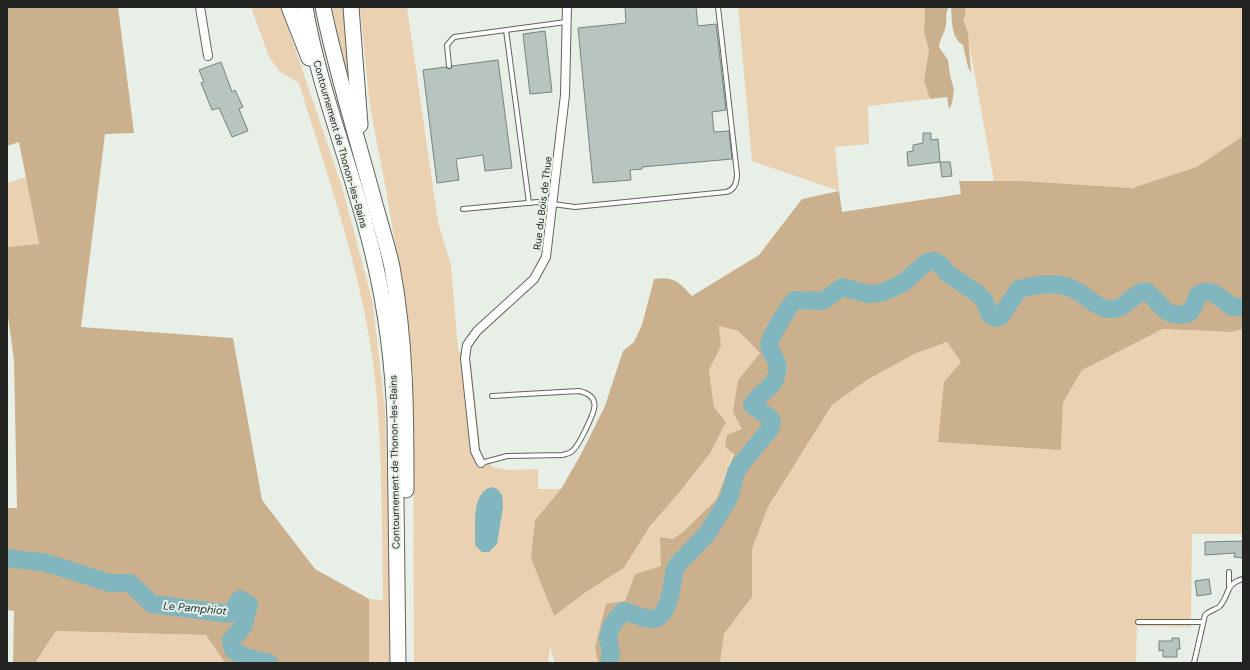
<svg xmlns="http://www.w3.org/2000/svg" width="1250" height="670" font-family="'DM Sans',sans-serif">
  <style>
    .green { fill: #ead1b2 }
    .forest { fill: #cbb08d }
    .water { fill: #81b6be }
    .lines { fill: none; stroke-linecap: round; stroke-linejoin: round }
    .river { stroke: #81b6be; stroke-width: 18 }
    .building { fill: #b8c4c0; stroke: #78837f }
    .lane-casing { stroke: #5f655e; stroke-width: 6 }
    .street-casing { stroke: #5f655e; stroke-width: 10 }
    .highway-casing { stroke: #5f655e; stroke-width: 17 }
    .lane { stroke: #fff; stroke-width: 4 }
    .street { stroke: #fff; stroke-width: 8 }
    .highway { stroke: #fff; stroke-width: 15 }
    .labels { text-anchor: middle; stroke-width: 4; stroke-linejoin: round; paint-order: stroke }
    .street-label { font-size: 10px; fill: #212420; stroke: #e8efe6 }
    .water-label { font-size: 11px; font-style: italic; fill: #132f33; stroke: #e8efe6 }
  </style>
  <rect width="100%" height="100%" fill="#e8efe6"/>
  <g class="green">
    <path d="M251 7H281L343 190 373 304 385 410 393 663H369V599L383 600C381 511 384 419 368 331 353 247 324 165 299 83L280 72 269 57Z"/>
    <path d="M332 7H344L348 68 344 69Z"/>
    <path d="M360 7H407L438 222 451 265 458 350 471 362 481 453 492 467 508 470 538 469V489H561L535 520 554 616 586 592 624 568 650 526 679 493 711 452 726 422 714 407 709 370 721 346 719 326 737 331 760 353 738 380 742 429 716 500 684 531 673 539 660 537 662 566 635 574 625 601 595 647 598 663H555L550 647 548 663H414L413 374 405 301 386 190 370 106Z"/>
    <path d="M738 7H925L924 33 929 50 924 81 930 99 868 106 869 144 835 147 839 191 752 161Z"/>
    <path d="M964 7H1243V136L1198 167 1132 188 1023 181H994L969 43C967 32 963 19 966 10Z"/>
    <path d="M26 177 39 245 7 247V183Z"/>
    <path d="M1163 329 1232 332 1243 329V534H1192L1191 627 1137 626 1136 663H720L724 634 752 597V549L768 507 832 405 867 380 914 354 947 342 961 362 944 382 1061 450 1063 403 1082 370Z"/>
    <path d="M56 631 206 635 225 663H35Z"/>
  </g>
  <g class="forest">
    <path d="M7 7H118L134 133 105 134 81 327 233 338 262 500 315 569 369 599V663H225L206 635 56 631 35 663H13L14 611 7 610V508H17L14 360 7 309V247L39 244 19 142 7 146Z"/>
    <path d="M925 7H949C944 14 948 21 945 29 943 36 940 39 939 47L948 60 950 75 954 90 952 104 949 109 947 97 930 99 924 81 929 50 924 33Z"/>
    <path d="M951 7H964L966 10 964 21 968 33 971 73 968 67 963 45C951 38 952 20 951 7Z"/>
    <path d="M1243 136V329L1232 332 1163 329 1082 370 1063 403 1061 450 938 442 944 382 961 362 947 342 914 354 867 380 832 405 768 507 752 549V597L724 634 720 663H598L595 647 606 604 625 601 635 574 661 566 660 537 673 539 684 531 716 500 734 454 725 447 727 435 742 429 733 412 738 380 760 353 738 331 719 326 721 346 709 370 714 407 726 422 711 452 679 493 650 526 624 568 586 592 554 616 531 558 535 520 561 489 580 456 605 406 623 351 634 342 642 325 654 279C674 276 679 282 692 296L759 255 802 199 839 191 842 212 961 194 959 181H1023L1132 188 1197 167Z"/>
  </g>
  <path class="water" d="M491 487 497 489 502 495 503 507 497 544 489 552H482L475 545C476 528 470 494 491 487Z"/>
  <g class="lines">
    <g class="river">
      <path d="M7 558 47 563 109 583H130L152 604 230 614 240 599 249 605 243 627 231 640 233 650 245 657 269 663"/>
      <path d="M609 663 611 652 608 638 612 625 623 611C631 613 641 618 650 619 670 621 672 583 675 569L678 564 707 534 729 498 736 472 742 463 770 429 772 422 770 418 752 405C758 393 772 390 776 377 781 358 772 359 769 345 768 340 790 304 795 300L823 301 842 287 868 294 881 293 903 283 927 262 935 261 942 266 946 272 978 294 984 300 990 315 997 318 1000 317 1019 289C1034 285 1058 281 1073 289 1085 294 1094 307 1108 309 1124 312 1131 294 1145 291 1163 302 1162 320 1189 313L1194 306 1197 296C1210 284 1222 300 1232 307H1243"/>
    </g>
  </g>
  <g class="building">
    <path d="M625 7H696L698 26 716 24 726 110 712 112 714 132 729 131 732 159 642 167V169L630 170 631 180 593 183 578 28 626 23Z"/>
    <path d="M545 31 552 92 530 94 523 34Z"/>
    <path d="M498 60 512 168 485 171 483 155 456 159 459 180 437 183 423 70 446 67 450 69 452 66Z"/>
    <path d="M221 62 232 92 235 90 243 107 239 109 248 131 232 137 219 108 212 110 201 83 204 82 199 70Z"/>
    <path d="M923 133H931V140L938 139 940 162 908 166 907 152 913 151V145L923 143Z"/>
    <path d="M940 162H950L952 176 942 177Z"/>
    <path d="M1243 541V558L1234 557 1235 553 1205 555V542Z"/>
    <path d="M1209 579 1211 594 1197 596 1195 581Z"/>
    <path d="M1172 638H1179L1180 649H1177V657H1163V650L1159 651V641H1172Z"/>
  </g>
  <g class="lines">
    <defs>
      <g id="lane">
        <path d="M506 30 529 203"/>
        <path d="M449 66 447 45 454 37 566 22"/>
        <path d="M463 209 538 202 575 207 726 192C735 190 737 182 737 174L718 7"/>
        <path d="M481 463 507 456 562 455C565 454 568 454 571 452 578 447 581 438 585 431 592 415 605 397 579 391L492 396"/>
        <path d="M1229 572V586"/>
        <path d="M1138 622H1202"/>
        <path d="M1194 663 1205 615C1209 611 1214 610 1219 607 1230 596 1224 584 1243 579"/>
      </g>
      <g id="street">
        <path d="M200 7 208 56"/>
        <path d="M481 463 475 451 465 358 467 345 477 331 534 279 546 257 565 95 567 7"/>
      </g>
      <g id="highway">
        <path d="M289 7 309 58"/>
        <path d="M305 7C320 95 356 177 375 263 387 315 393 367 395 419L398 663"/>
        <path d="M323 7C336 71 356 134 373 197 379 220 387 244 392 267 406 341 406 415 406 490"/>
        <path d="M351 7 360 125"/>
      </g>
    </defs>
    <use href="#lane" class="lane-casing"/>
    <use href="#street" class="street-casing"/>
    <use href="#highway" class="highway-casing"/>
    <use href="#lane" class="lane"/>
    <use href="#street" class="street"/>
    <use href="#highway" class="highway"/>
  </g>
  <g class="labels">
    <g class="street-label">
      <text transform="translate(341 144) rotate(74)" y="4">Contournement de Thonon-les-Bains</text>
      <text transform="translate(542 203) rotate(-83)" y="4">Rue du Bois de Thue</text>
      <text transform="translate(394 462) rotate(-91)" y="4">Contournement de Thonon-les-Bains</text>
    </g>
    <g class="water-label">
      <text transform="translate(195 608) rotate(5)" y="4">Le Pamphiot</text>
    </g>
  </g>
  <rect width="1250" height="670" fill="none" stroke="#212420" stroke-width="16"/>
</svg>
